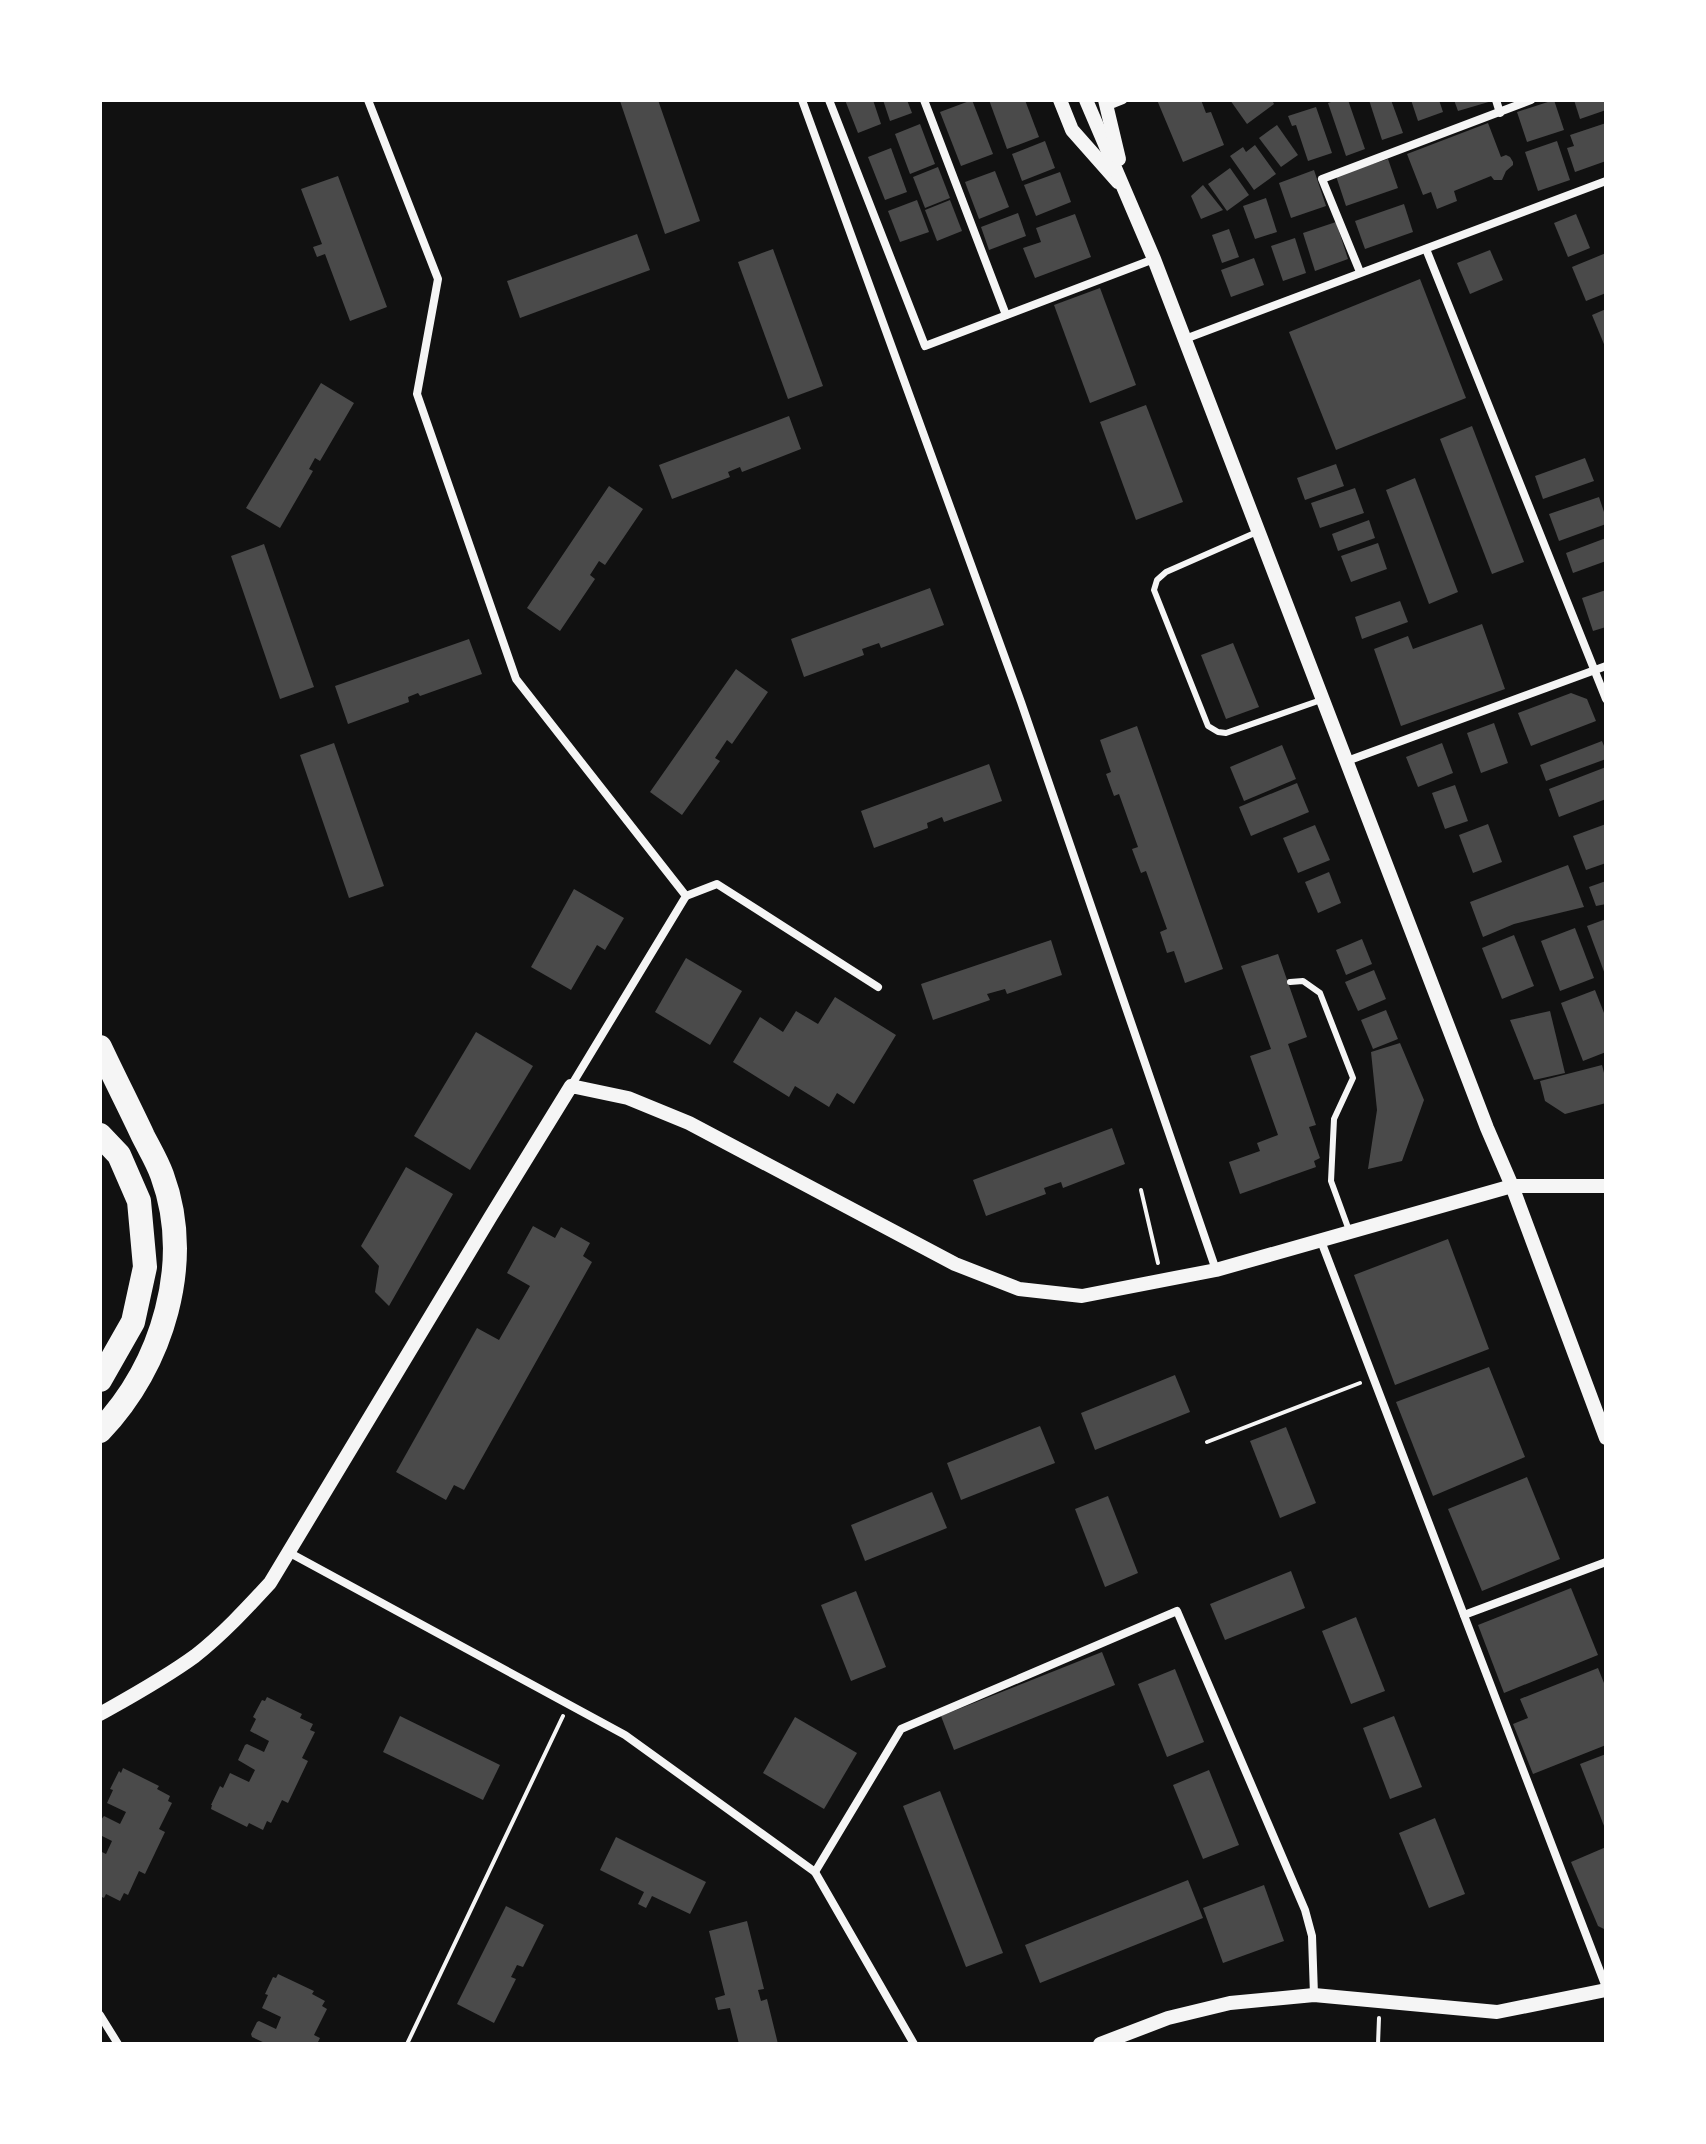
<svg xmlns="http://www.w3.org/2000/svg" width="1706" height="2144" font-family="Rubik,sans-serif">
  <style>
    .building { fill: #4a4a4a }
    .lines { fill: none; stroke-linecap: round; stroke-linejoin: round }
    .path { stroke: #f5f5f5; stroke-width: 4 }
    .service { stroke: #f5f5f5; stroke-width: 6 }
    .minor { stroke: #f5f5f5; stroke-width: 8 }
    .tertiary { stroke: #f5f5f5; stroke-width: 14 }
    .motorway { stroke: #f5f5f5; stroke-width: 24 }
  </style>
  <rect width="100%" height="100%" fill="#111"/>
  <g class="building">
    <path d="M624 100H658L700 221 665 234 620 101Z"/>
    <path d="M845 100H873L881 124 858 133Z"/>
    <path d="M883 100H907L912 113 890 121Z"/>
    <path d="M972 100 993 154 961 166 940 112Z"/>
    <path d="M989 100H1025L1039 137 1007 149Z"/>
    <path d="M1157 100H1201L1206 113 1211 112 1224 145 1183 162Z"/>
    <path d="M1230 100H1272L1274 104 1247 124Z"/>
    <path d="M1337 100H1348L1365 149 1346 156 1328 103Z"/>
    <path d="M1369 100H1391L1403 133 1382 140Z"/>
    <path d="M1411 100H1439L1443 112 1418 121Z"/>
    <path d="M1454 100H1492V101L1458 111Z"/>
    <path d="M1554 100 1564 130 1527 142 1517 112Z"/>
    <path d="M1574 100H1606V110L1580 119Z"/>
    <path d="M1316 107 1332 153 1308 161 1296 125 1292 126 1288 116Z"/>
    <path d="M1488 123 1501 157 1506 155 1510 157 1513 162V165L1506 171 1502 180H1494L1491 176 1454 191 1457 201 1437 209 1431 192 1423 195 1407 154Z"/>
    <path d="M1606 123V161L1575 172 1567 148 1574 146 1570 135Z"/>
    <path d="M920 124 935 164 910 174 895 134Z"/>
    <path d="M1277 125 1298 155 1281 167 1259 138Z"/>
    <path d="M1045 141 1055 168 1022 181 1012 154Z"/>
    <path d="M1557 141 1570 180 1538 191 1525 152Z"/>
    <path d="M1255 145 1276 174 1254 190 1230 156 1243 147 1246 152Z"/>
    <path d="M891 148 907 192 885 200 868 157Z"/>
    <path d="M1388 159 1398 188 1346 206 1336 176Z"/>
    <path d="M938 167 950 198 925 208 913 177Z"/>
    <path d="M1230 168 1249 195 1227 211 1208 184Z"/>
    <path d="M1314 170 1326 206 1291 218 1279 183Z"/>
    <path d="M995 171 1009 207 979 219 965 182Z"/>
    <path d="M1060 172 1071 202 1036 216 1024 185Z"/>
    <path d="M338 176 387 307 350 321 325 254 317 257 313 247 322 244 301 189Z"/>
    <path d="M1203 185 1223 210 1201 219 1191 196Z"/>
    <path d="M1266 198 1277 232 1255 239 1243 206Z"/>
    <path d="M917 200 929 232 900 242 888 211Z"/>
    <path d="M950 200 962 231 937 241 925 210Z"/>
    <path d="M1404 204 1413 232 1365 249 1355 221Z"/>
    <path d="M1018 213 1026 236 989 250 981 227Z"/>
    <path d="M1075 214 1091 257 1035 278 1023 248 1041 242 1036 228Z"/>
    <path d="M1576 214 1590 248 1568 257 1554 223Z"/>
    <path d="M1336 222 1348 259 1315 271 1303 233Z"/>
    <path d="M1229 229 1239 257 1222 263 1212 235Z"/>
    <path d="M637 234 650 270 520 318 507 281Z"/>
    <path d="M1295 238 1306 273 1283 281 1271 246Z"/>
    <path d="M773 249 823 386 788 399 738 262Z"/>
    <path d="M1490 250 1503 280 1470 294 1457 263Z"/>
    <path d="M1606 253V293L1586 301 1572 267Z"/>
    <path d="M1254 258 1264 285 1231 297 1221 270Z"/>
    <path d="M1420 279 1466 398 1336 450 1289 332Z"/>
    <path d="M1100 288 1136 385 1090 403 1054 305Z"/>
    <path d="M1606 309V349L1592 315Z"/>
    <path d="M321 383 354 403 320 461 315 458 309 469 313 471 280 528 246 508Z"/>
    <path d="M1146 405 1183 502 1136 520 1100 422Z"/>
    <path d="M789 416 801 449 742 472 740 467 728 472 730 477 672 499 659 465Z"/>
    <path d="M1472 426 1524 562 1492 574 1440 439Z"/>
    <path d="M1585 458 1594 481 1543 499 1535 476Z"/>
    <path d="M1336 464 1344 486 1305 500 1297 478Z"/>
    <path d="M1415 478 1458 592 1429 604 1386 490Z"/>
    <path d="M609 486 643 509 605 565 599 561 590 575 595 579 560 631 527 608Z"/>
    <path d="M1355 488 1364 513 1320 528 1311 503Z"/>
    <path d="M1599 497 1606 518V524L1559 541 1549 514Z"/>
    <path d="M1369 520 1375 538 1338 551 1332 534Z"/>
    <path d="M1606 538V561L1573 573 1566 553Z"/>
    <path d="M1378 543 1387 569 1351 582 1341 556Z"/>
    <path d="M264 544 314 687 280 699 231 556Z"/>
    <path d="M930 588 944 625 881 648 879 643 862 649 864 655 804 677 791 639Z"/>
    <path d="M1606 590V627L1593 631 1582 598Z"/>
    <path d="M1400 601 1408 622 1362 639 1355 617Z"/>
    <path d="M1482 624 1505 689 1401 726 1374 649 1408 636 1413 649Z"/>
    <path d="M469 639 482 674 420 696 418 693 408 697 409 702 348 724 335 686Z"/>
    <path d="M1233 643 1259 707 1226 719 1201 655Z"/>
    <path d="M736 669 768 692 732 744 727 740 715 758 720 761 682 815 650 792Z"/>
    <path d="M1571 693 1587 699 1596 721 1531 746 1518 713Z"/>
    <path d="M1494 723 1508 763 1481 773 1467 733Z"/>
    <path d="M1137 726 1223 969 1185 983 1174 951 1167 953 1160 932 1167 929 1146 871 1141 873 1132 849 1138 847 1119 794 1114 796 1106 774 1111 772 1100 740Z"/>
    <path d="M1602 741 1606 751V759L1546 781 1540 765Z"/>
    <path d="M334 743 384 886 349 898 300 755Z"/>
    <path d="M1442 743 1453 773 1418 787 1406 757Z"/>
    <path d="M1282 745 1296 779 1244 801 1230 767Z"/>
    <path d="M989 764 1002 801 944 822 942 817 927 823 928 828 874 848 861 811Z"/>
    <path d="M1606 767V799L1559 817 1549 789Z"/>
    <path d="M1297 783 1309 812 1251 836 1239 807Z"/>
    <path d="M1455 785 1468 821 1445 829 1432 793Z"/>
    <path d="M1488 824 1502 862 1473 873 1459 835Z"/>
    <path d="M1606 824V863L1586 870 1573 836Z"/>
    <path d="M1315 825 1330 860 1298 873 1283 838Z"/>
    <path d="M1568 865 1584 907 1514 924 1483 937 1470 902Z"/>
    <path d="M1329 872 1341 903 1318 913 1305 882Z"/>
    <path d="M1606 881V904L1596 906 1589 887Z"/>
    <path d="M574 889 624 918 605 950 597 945 571 990 531 967Z"/>
    <path d="M1606 919V977L1587 926Z"/>
    <path d="M1575 928 1594 978 1560 991 1541 941Z"/>
    <path d="M1514 935 1534 986 1502 999 1482 948Z"/>
    <path d="M1362 939 1372 964 1346 975 1336 950Z"/>
    <path d="M1051 940 1062 975 1007 994 1005 989 987 994 990 1000 933 1020 921 984Z"/>
    <path d="M1278 954 1307 1037 1288 1044 1316 1125 1309 1127 1320 1158 1314 1161 1316 1167 1240 1194 1229 1162 1260 1151 1257 1143 1278 1135 1250 1056 1271 1049 1241 966Z"/>
    <path d="M686 958 742 991 710 1045 655 1012Z"/>
    <path d="M1374 970 1386 999 1358 1011 1345 982Z"/>
    <path d="M1595 990 1606 1018V1052L1583 1061 1561 1003Z"/>
    <path d="M835 997 896 1035 854 1104 837 1093 829 1107 795 1086 789 1097 733 1062 760 1017 783 1032 796 1011 818 1024Z"/>
    <path d="M1386 1010 1398 1039 1373 1049 1361 1020Z"/>
    <path d="M1550 1011 1565 1073 1534 1080 1510 1020Z"/>
    <path d="M476 1032 533 1066 470 1170 414 1136Z"/>
    <path d="M1400 1043 1424 1100 1402 1161 1368 1169 1377 1110 1371 1052Z"/>
    <path d="M1602 1065 1606 1081V1103L1565 1114 1545 1101 1540 1081Z"/>
    <path d="M1112 1128 1125 1164 1063 1188 1061 1182 1044 1188 1046 1194 986 1216 973 1180Z"/>
    <path d="M406 1167 453 1194 389 1306 375 1292 379 1266 361 1246Z"/>
    <path d="M533 1226 555 1238 561 1227 590 1243 583 1256 592 1262 464 1490 454 1485 446 1500 396 1472 477 1328 499 1340 530 1286 507 1273Z"/>
    <path d="M1448 1239 1489 1349 1395 1385 1354 1275Z"/>
    <path d="M1489 1367 1525 1457 1433 1496 1396 1402Z"/>
    <path d="M1175 1375 1190 1412 1095 1450 1081 1413Z"/>
    <path d="M1040 1426 1055 1463 961 1500 947 1463Z"/>
    <path d="M1286 1427 1316 1503 1280 1518 1250 1441Z"/>
    <path d="M1527 1477 1560 1559 1482 1591 1448 1509Z"/>
    <path d="M932 1492 947 1528 865 1561 851 1525Z"/>
    <path d="M1108 1496 1138 1573 1105 1587 1075 1509Z"/>
    <path d="M1291 1571 1305 1608 1225 1640 1210 1604Z"/>
    <path d="M1571 1588 1598 1655 1504 1693 1478 1625Z"/>
    <path d="M856 1591 886 1667 851 1681 821 1605Z"/>
    <path d="M1356 1617 1385 1691 1351 1704 1322 1631Z"/>
    <path d="M1102 1652 1115 1685 954 1750 941 1716Z"/>
    <path d="M1598 1668 1606 1688V1745L1533 1774 1513 1724 1528 1718 1520 1699Z"/>
    <path d="M1175 1669 1204 1742 1167 1757 1138 1684Z"/>
    <path d="M267 1697 302 1714 300 1718 313 1724 310 1730 315 1732 302 1758 308 1761 288 1803 282 1800 271 1823 267 1821 263 1830 249 1823 247 1827 211 1809 212 1805H211L220 1786 223 1788 230 1773 249 1782 255 1770 238 1760 245 1745 247 1744 264 1752 269 1741 250 1731 256 1719 253 1717 262 1700 265 1701Z"/>
    <path d="M400 1716 500 1765 483 1800 383 1752Z"/>
    <path d="M1394 1716 1422 1787 1390 1799 1363 1728Z"/>
    <path d="M795 1717 857 1753 824 1809 763 1773Z"/>
    <path d="M1606 1754V1831L1580 1764Z"/>
    <path d="M123 1768 159 1786 157 1789 170 1796 168 1801 172 1803 159 1829 165 1832 145 1874 139 1871 128 1895 124 1893 120 1901 106 1894 104 1898 100 1896V1851L106 1854 112 1841 100 1835V1821L104 1816 120 1824 126 1812 107 1803 113 1790 110 1789 119 1771 121 1773Z"/>
    <path d="M1209 1770 1239 1845 1203 1859 1173 1785Z"/>
    <path d="M940 1791 1003 1953 966 1967 903 1806Z"/>
    <path d="M1435 1818 1465 1894 1429 1908 1399 1833Z"/>
    <path d="M616 1837 706 1882 690 1914 652 1896 646 1908 638 1904 644 1892 600 1870Z"/>
    <path d="M1606 1847V1930L1598 1926 1571 1862Z"/>
    <path d="M1188 1880 1203 1918 1040 1983 1025 1945Z"/>
    <path d="M1264 1885 1284 1941 1223 1963 1203 1908Z"/>
    <path d="M506 1906 544 1925 523 1967 517 1965 511 1977 516 1979 494 2023 457 2004Z"/>
    <path d="M747 1921 764 1989 758 1990 761 2001 767 1999 778 2044H739L730 2008 718 2010 715 1998 725 1995 709 1931Z"/>
    <path d="M278 1974 314 1991 312 1994 325 2001 322 2006 327 2009 314 2035 320 2038 317 2044H267L252 2037 251 2034 257 2022 259 2021 276 2029 281 2017 262 2008 268 1995 265 1994 273 1977 276 1978Z"/>
  </g>
  <g class="lines">
    <g class="path">
      <path d="M1141 1190 1158 1263"/>
      <path d="M1207 1442 1360 1383"/>
      <path d="M407 2044 563 1716"/>
      <path d="M1378 2044 1379 2018"/>
    </g>
    <g class="service">
      <path d="M1257 532 1166 572 1157 580 1154 590 1208 726 1218 732 1226 733 1321 700"/>
      <path d="M1290 982 1303 981 1320 993 1353 1078 1334 1119 1331 1181 1350 1233"/>
    </g>
    <g class="minor">
      <path d="M368 100 438 279 417 394 516 679 686 896 571 1086"/>
      <path d="M802 100 1021 702 1216 1270"/>
      <path d="M829 100 925 346 1154 259"/>
      <path d="M924 100 1006 315"/>
      <path d="M1496 100 1500 113"/>
      <path d="M1108 106 1123 100"/>
      <path d="M1426 249 1606 699"/>
      <path d="M1360 272 1322 179 1531 100"/>
      <path d="M1185 339 1606 181"/>
      <path d="M1347 761 1606 666"/>
      <path d="M686 896 717 884 878 987"/>
      <path d="M1321 1241 1606 1987"/>
      <path d="M290 1553 625 1735 815 1872 914 2044"/>
      <path d="M1464 1615 1606 1562"/>
      <path d="M815 1872 901 1729 1177 1611 1305 1910 1312 1936 1314 1995"/>
      <path d="M100 2015 118 2044"/>
    </g>
    <g class="tertiary">
      <path d="M1060 100 1072 130 1118 182"/>
      <path d="M1086 100 1154 259 1487 1128 1512 1186 1606 1438"/>
      <path d="M1105 100 1119 159"/>
      <path d="M100 1714C132 1696 165 1678 195 1656 223 1634 246 1609 270 1583L491 1216 571 1086 628 1098 689 1123 955 1264 1019 1289 1082 1296 1216 1270 1512 1186H1606"/>
      <path d="M1100 2044 1168 2018 1230 2003 1314 1995 1497 2012 1606 1990"/>
    </g>
    <g class="motorway">
      <path d="M100 1047C114 1077 129 1106 143 1136 149 1148 157 1161 162 1175 194 1262 163 1365 100 1431"/>
      <path d="M100 1135 119 1155 139 1201 145 1267 133 1322 100 1380"/>
    </g>
  </g>
  <rect width="1706" height="2144" fill="none" stroke="#ffffff" stroke-width="204"/>
</svg>
